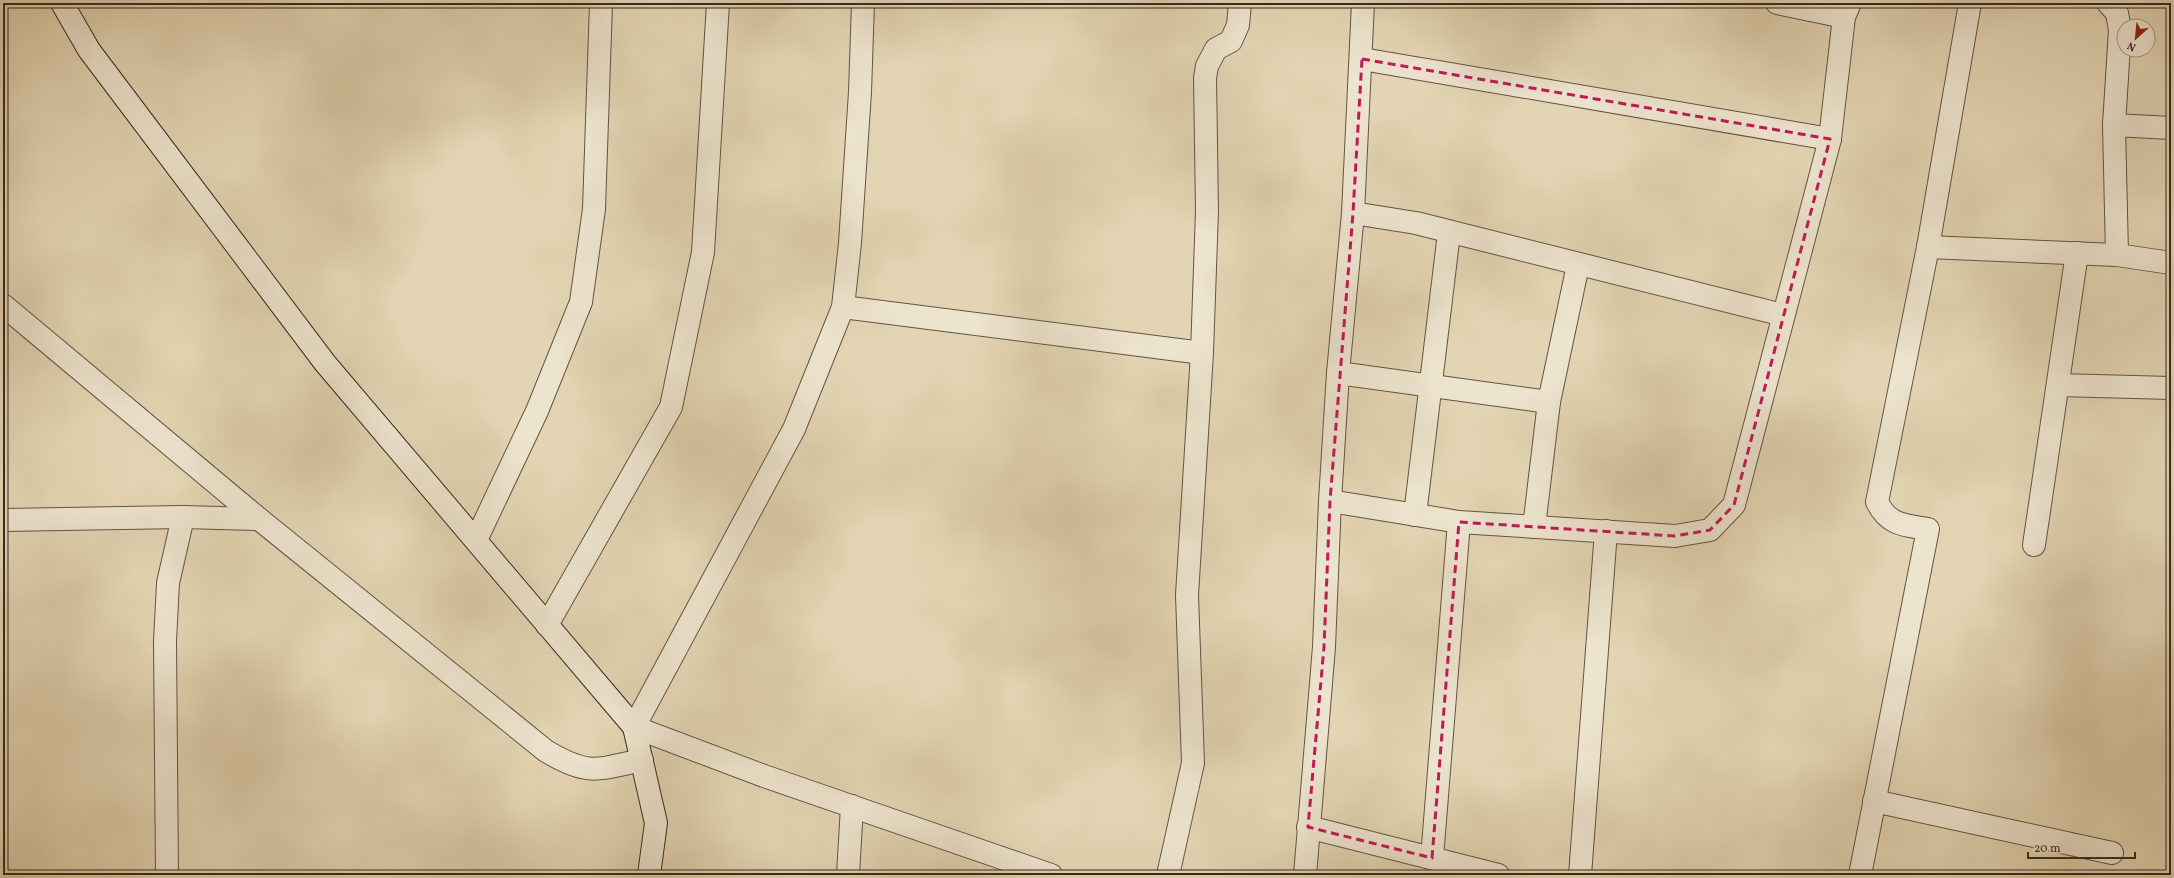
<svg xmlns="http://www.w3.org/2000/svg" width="2174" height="878" font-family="Vollkorn,serif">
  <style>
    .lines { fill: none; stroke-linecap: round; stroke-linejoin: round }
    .street-casing { stroke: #625445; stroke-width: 24 }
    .secondary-casing { stroke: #372920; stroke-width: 24 }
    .street { stroke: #ede4ce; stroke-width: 22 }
    .secondary { stroke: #ede4ce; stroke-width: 22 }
    .marked { fill: none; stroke: #c2185b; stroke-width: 3; stroke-dasharray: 8 5; stroke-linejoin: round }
  </style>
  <rect width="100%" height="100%" fill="#e3d5b3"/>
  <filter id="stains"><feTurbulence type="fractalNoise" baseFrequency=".005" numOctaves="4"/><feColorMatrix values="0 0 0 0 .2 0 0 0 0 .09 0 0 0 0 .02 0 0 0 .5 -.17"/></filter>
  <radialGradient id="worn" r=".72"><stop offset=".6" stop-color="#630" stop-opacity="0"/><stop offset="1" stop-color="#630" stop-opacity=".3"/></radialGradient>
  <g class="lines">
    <defs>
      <g id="street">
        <path d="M863 3 860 92 850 243 843 307 794 429 634 727 764 776 1051 875"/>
        <path d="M1777 3 1844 17"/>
        <path d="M2108 3 2117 13 2120 30 2114 125 2117 255"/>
        <path d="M1362 59 1830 139"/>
        <path d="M2114 125 2171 128"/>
        <path d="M1353 213 1416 223 1783 315"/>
        <path d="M1928 247 2117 255 2171 263"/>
        <path d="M3 305 259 519 546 751C588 776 596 770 642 760"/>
        <path d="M843 307 1202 353"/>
        <path d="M1338 373 1549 402"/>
        <path d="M2058 385 2171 388"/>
        <path d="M1330 501 1459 522 1675 536 1710 530 1734 505 1830 139 1844 17 1850 3"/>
        <path d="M1415 515 1449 233"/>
        <path d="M3 520 183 517 259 519"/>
        <path d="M1534 527 1549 402 1578 265"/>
        <path d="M476 540 537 411 581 302 594 209 601 3"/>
        <path d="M2034 545 2077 253"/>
        <path d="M547 625 671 407 703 252 718 3"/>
        <path d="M1874 801 2112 853"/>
        <path d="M1308 827 1498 875"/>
        <path d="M1432 858 1459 522"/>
        <path d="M167 875 165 641 168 583 183 517"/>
        <path d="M848 875 852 806"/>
        <path d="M1168 875 1193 763 1187 595 1202 353 1207 211 1205 78 1207 66 1216 49 1231 41 1238 25 1240 3"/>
        <path d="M1305 875 1324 647 1330 501 1338 373 1353 213 1363 3"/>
        <path d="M1580 875 1606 531"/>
        <path d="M1860 875 1928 529C1905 525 1889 526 1877 502L1928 247 1970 3"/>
      </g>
      <path id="secondary" d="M62 3 89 50 325 363 634 727 656 823 649 875"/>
    </defs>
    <use href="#street" class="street-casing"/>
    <use href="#secondary" class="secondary-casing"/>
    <use href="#street" class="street"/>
    <use href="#secondary" class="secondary"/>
  </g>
  <path class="marked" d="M1362 59 1830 139 1734 505 1710 530 1675 536 1459 522 1432 858 1308 827 1324 647 1330 501 1353 213Z"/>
  <rect width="2174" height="878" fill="none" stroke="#e3d5b3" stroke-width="16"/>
  <rect x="4" y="4" width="2166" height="870" fill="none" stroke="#372920" stroke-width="2"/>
  <rect x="8" y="8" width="2158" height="862" fill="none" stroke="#372920"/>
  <g transform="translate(2136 38) rotate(207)"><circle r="19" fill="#ede4ce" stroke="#a49988"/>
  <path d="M0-3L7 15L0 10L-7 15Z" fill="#8f2418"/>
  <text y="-6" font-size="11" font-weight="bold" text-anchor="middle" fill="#372920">N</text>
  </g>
  <path d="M2028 852v6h107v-6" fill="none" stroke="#372920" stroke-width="2"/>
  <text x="2034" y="852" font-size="12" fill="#372920" stroke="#ede4ce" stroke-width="3" paint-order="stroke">20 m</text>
  <rect width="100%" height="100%" filter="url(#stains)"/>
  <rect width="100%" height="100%" fill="url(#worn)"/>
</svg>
